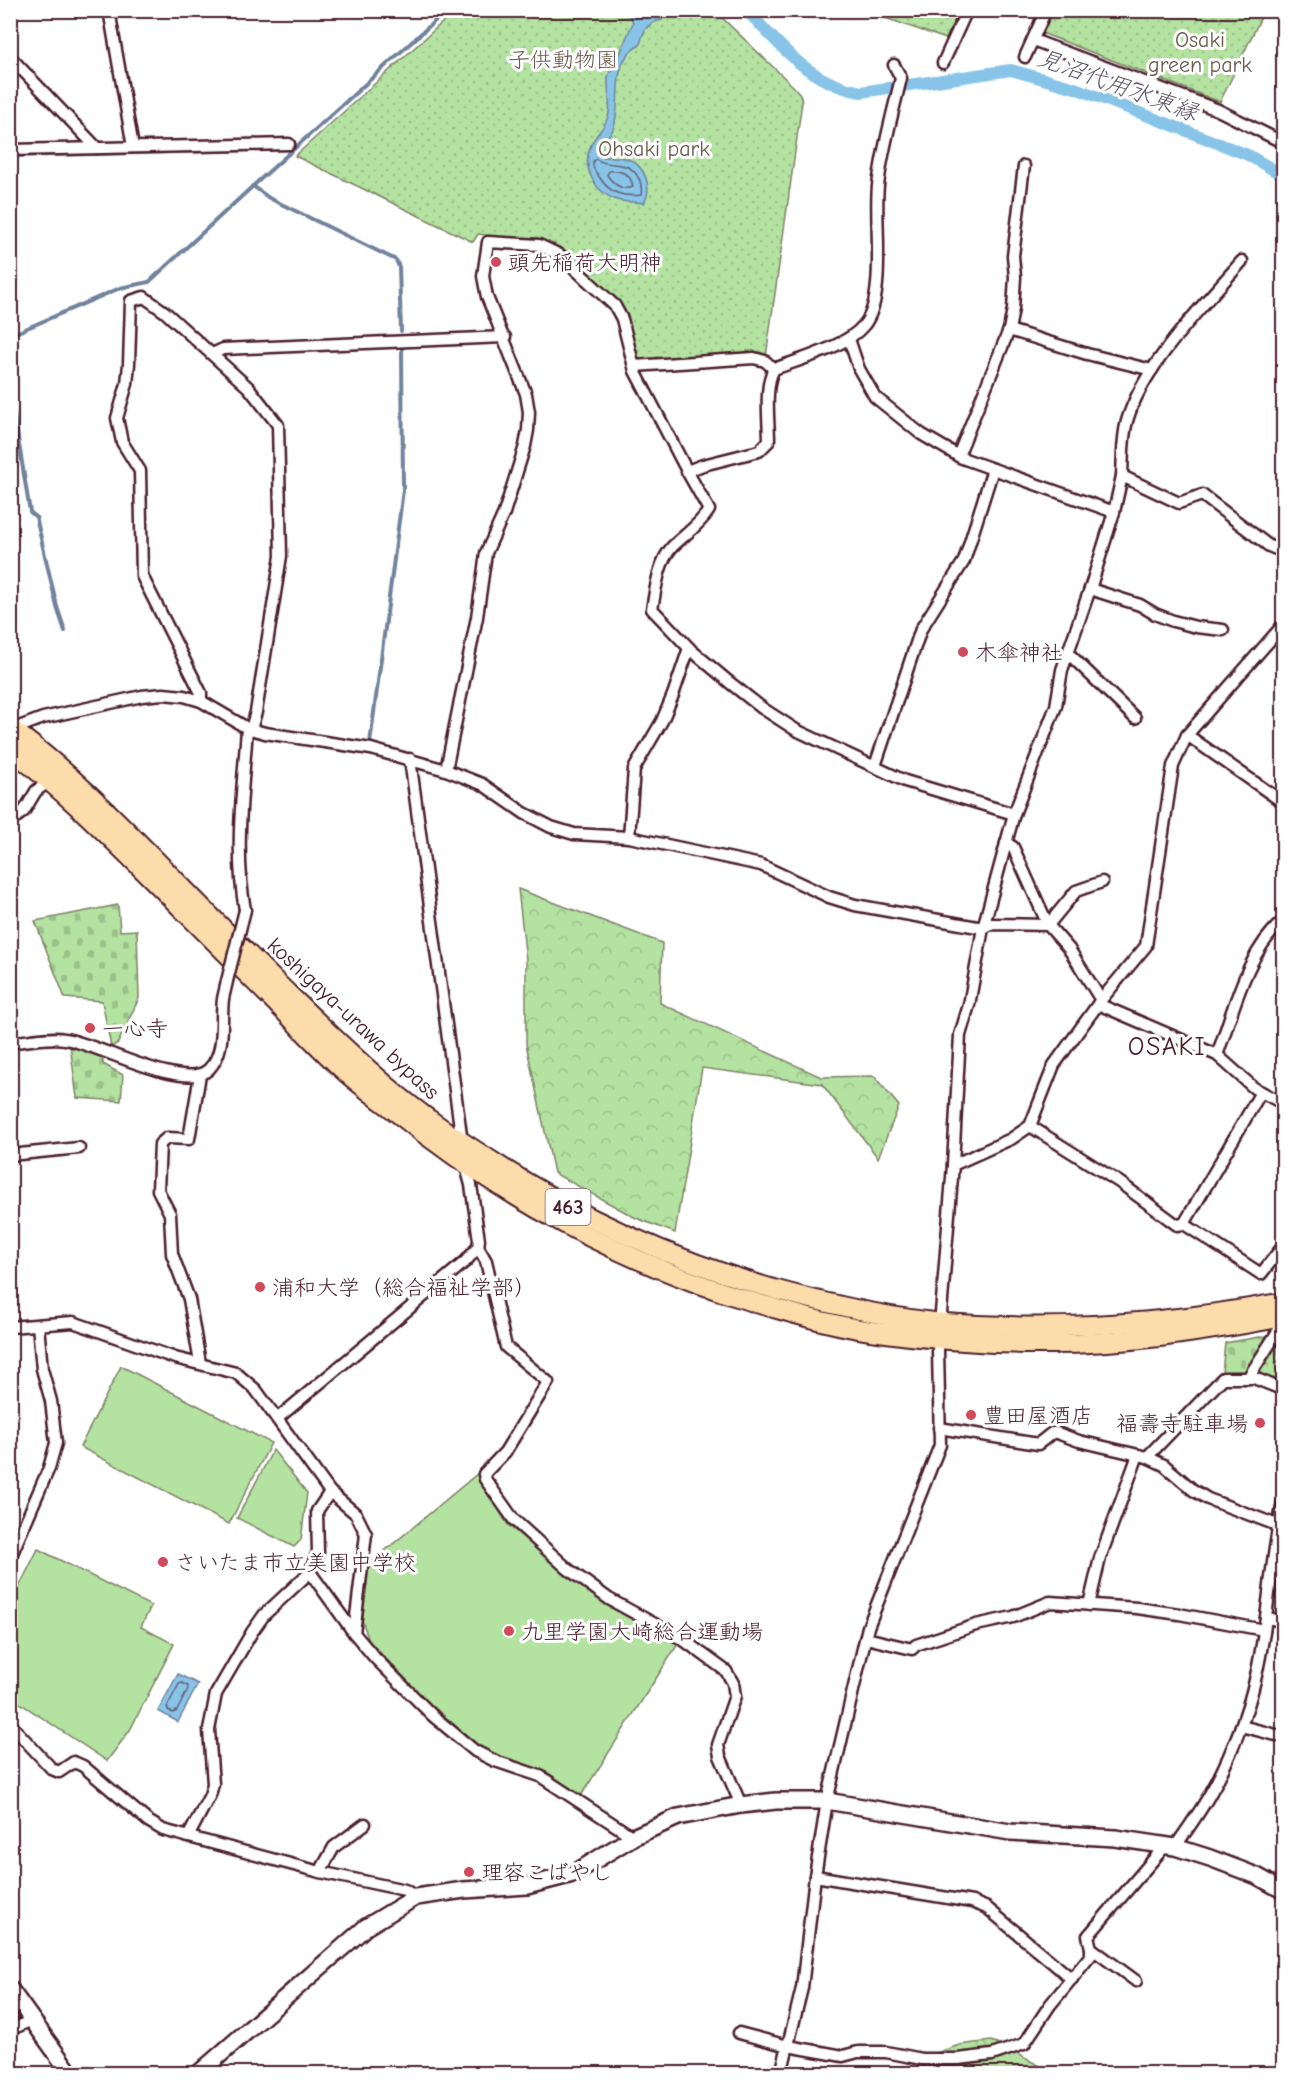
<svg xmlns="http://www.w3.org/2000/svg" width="1294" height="2084" font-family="'Comic Neue','Klee One',sans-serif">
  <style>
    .grass { fill: url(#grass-dots); stroke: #7e8066; stroke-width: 1.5 }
    .forest { fill: url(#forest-crowns); stroke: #7e8066; stroke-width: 1.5 }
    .cemetery { fill: url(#cemetery-stones); stroke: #7e8066; stroke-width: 1.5 }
    .pitch { fill: #b3e2a1; stroke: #7e8066; stroke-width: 1.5 }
    .water { fill: #88c4e8; stroke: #6f829c; stroke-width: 1.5 }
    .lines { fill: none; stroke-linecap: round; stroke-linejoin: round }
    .shore { stroke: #636177; stroke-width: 1.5 }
    .stream { stroke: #6f829c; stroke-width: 4 }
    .canal { stroke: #88c4e8; stroke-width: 12 }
    .street-casing { stroke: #4a1f2b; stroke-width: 15 }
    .secondary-casing { stroke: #4a1f2b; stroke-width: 20 }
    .highway-casing { stroke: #4a1f2b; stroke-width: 22 }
    .street { stroke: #fff; stroke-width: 10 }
    .secondary { stroke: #fff; stroke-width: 15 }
    .highway { stroke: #fddcac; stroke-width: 18 }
    .street-bridge-casing { stroke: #4a1f2b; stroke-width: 15; stroke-linecap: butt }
    .street-bridge { stroke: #fff; stroke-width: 10 }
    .poi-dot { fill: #d1495b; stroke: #fff; stroke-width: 2 }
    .labels { text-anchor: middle; stroke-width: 6; stroke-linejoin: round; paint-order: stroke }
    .shield { fill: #fff; stroke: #80626b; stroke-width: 1.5 }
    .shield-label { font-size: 21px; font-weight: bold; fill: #4a1f2b }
    .park-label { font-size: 22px; fill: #6a5a4e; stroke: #fff }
    .poi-label { font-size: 22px; fill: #4a1f2b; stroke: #fff; text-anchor: start }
    .street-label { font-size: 22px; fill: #4a1f2b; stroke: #fff }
    .water-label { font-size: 24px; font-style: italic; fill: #60596d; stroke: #fff }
    .quarter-label { font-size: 26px; letter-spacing: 1.5px; fill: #4a1f2b; stroke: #fff }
  </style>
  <defs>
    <pattern id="grass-dots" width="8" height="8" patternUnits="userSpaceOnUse" patternTransform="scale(1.5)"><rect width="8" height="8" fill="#b3e2a1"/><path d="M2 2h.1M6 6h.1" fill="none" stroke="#9bc18b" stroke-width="1.8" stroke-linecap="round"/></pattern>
    <pattern id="forest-crowns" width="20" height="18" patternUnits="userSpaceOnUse" patternTransform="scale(1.5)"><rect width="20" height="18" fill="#b3e2a1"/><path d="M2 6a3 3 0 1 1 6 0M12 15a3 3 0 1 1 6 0" fill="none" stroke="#9bc18b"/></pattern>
    <pattern id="cemetery-stones" width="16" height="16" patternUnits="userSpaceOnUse" patternTransform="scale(1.5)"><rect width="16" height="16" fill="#b3e2a1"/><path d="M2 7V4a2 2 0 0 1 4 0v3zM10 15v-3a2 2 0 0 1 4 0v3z" fill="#9bc18b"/></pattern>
  </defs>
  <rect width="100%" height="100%" fill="#fff"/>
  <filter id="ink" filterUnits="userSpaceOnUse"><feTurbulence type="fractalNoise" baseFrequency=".0167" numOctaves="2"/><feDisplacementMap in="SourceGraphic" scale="12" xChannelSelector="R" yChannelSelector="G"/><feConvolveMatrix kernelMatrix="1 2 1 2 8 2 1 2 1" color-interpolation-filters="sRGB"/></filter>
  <g filter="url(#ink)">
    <g class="grass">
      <path d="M1053 10H1264V11L1220 102 1042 33Z"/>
      <path d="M455 11H715L795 88 800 94 802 102 766 357 643 363 636 359 624 317 539 242 478 234 473 242 295 156Z"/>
      <path d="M865 11H959L946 39Z"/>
    </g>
    <g class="forest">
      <path d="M518 889 662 943 660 1003 821 1077 874 1076 899 1106 878 1158 822 1084 702 1068 675 1233 636 1218 554 1173 526 1044V960Z"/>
      <path d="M991 2041 1054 2073 918 2074 930 2055 959 2045Z"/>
    </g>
    <g class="cemetery">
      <path d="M118 905 120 931 137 930 139 998 118 1043 111 1047 102 1001 65 998 35 921Z"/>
      <path d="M70 1045 103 1053V1064L123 1075 121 1101 77 1098Z"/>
      <path d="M1283 1333V1387L1222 1373 1225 1343Z"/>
    </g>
    <g class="pitch">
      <path d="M121 1366 271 1443 229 1524 80 1447Z"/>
      <path d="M273 1450 307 1493 301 1540 294 1547 237 1518Z"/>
      <path d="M477 1474 508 1525 608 1606 678 1644 581 1796 545 1771 500 1758 480 1747 428 1702 369 1641 362 1620 369 1564Z"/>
      <path d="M38 1549 151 1606 141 1627 174 1644 130 1730 107 1761 11 1697V1603Z"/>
    </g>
    <g class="water">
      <path d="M622 11H667L662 20C646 23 643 31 640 45 607 62 624 101 613 129 610 137 601 139 599 147L603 157C611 157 620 156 628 159 645 165 653 188 644 203 634 201 626 203 617 200 594 192 581 167 591 145 595 134 607 127 609 113 611 106 607 88 608 77 609 71 612 70 615 65 622 52 626 36 633 23L631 17Z"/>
      <path d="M178 1674 198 1684 178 1722 158 1711Z"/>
    </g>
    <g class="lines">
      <g class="shore">
        <path d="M596 159C610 169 628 158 638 177 642 183 642 188 641 195 624 197 610 194 600 178 596 172 592 169 593 161Z"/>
        <path d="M609 171C622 170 631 174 633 187 622 191 613 184 607 175Z"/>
        <path d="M182 1683 188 1686V1689L177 1711 173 1713 168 1710 167 1707 179 1684Z"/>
      </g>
      <g class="stream">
        <path d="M10 156 294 149"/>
        <path d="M401 331 399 267 396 260 269 198 253 186 447 10"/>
        <path d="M10 375 11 335 120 288 149 282 253 186"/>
        <path d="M10 378 12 401 30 512 36 517 57 607 65 631"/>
        <path d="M370 743 403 490 402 347"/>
      </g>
      <path class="canal" d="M746 10C782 46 808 83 861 92L1011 70 1075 88 1161 121 1248 155 1284 176"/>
      <defs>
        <g id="street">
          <path d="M109 10 133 147"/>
          <path d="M1033 40 1218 110 1284 143"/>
          <path d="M10 57 97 148"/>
          <path d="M1025 57 1046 10"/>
          <path d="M943 63 967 10"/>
          <path d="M894 65 901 78C893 113 882 150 878 186 874 221 887 297 864 325 846 347 801 359 774 369 764 385 769 421 769 441L759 451 703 465 687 471 709 510C699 526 685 534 672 547 658 563 656 588 652 609L691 650 729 682 762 708 796 730 905 781 1014 814"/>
          <path d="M10 150 289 144"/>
          <path d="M1009 330 1087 354 1152 370"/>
          <path d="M849 339 859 369 875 397 921 434 962 458 1114 512"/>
          <path d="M212 354 223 349 505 337"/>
          <path d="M634 366 754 358 765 361 774 369"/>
          <path d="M958 456 1009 330 1013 309 1015 277 1013 256 1024 166"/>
          <path d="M1122 476C1123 458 1122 439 1127 421 1143 365 1204 305 1242 261"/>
          <path d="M1090 589 1140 605 1155 614 1173 621 1196 627 1223 630"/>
          <path d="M1068 653 1135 718"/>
          <path d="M201 701V693L142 576 140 471 122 442 117 418 127 384 129 364 131 301 144 297 165 312 249 388 278 425 281 556 256 712 251 729"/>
          <path d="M11 730 43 718 142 696 163 694 184 696 201 701 247 728 265 733 371 749 446 770 482 784 524 813 551 827 574 834 629 837 761 865 829 897 855 905 983 928 990 924 1048 925 1069 949 1101 1000"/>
          <path d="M1187 735 1284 803"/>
          <path d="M410 759 462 1142"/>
          <path d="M875 766 921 629 964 561 993 469"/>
          <path d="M446 770 477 617 486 553 504 513 525 446 528 430 529 412 526 394 487 297 483 276 488 242 539 245 560 255 615 306 622 319 635 371 687 471"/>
          <path d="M10 822 24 811 36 791 49 781"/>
          <path d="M629 837 634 769 662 721 673 695 689 648"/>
          <path d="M1006 843 1013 847 1048 925 1076 891 1102 882"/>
          <path d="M245 910C234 850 243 789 247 728"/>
          <path d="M1098 1004 1217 1055 1254 1088 1284 1104"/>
          <path d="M10 1043C26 1041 50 1036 65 1039 96 1043 186 1093 209 1069 227 1050 220 1022 223 999 224 993 226 987 227 981"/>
          <path d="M1217 1055C1234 1010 1246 952 1284 920"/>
          <path d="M1261 1092 1184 1224 1261 1274 1284 1245"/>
          <path d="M1030 1126 1119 1182 1177 1225 1184 1224"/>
          <path d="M10 1155 79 1148"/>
          <path d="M953 1165 960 1035 969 1005 983 928 1014 814 1056 706 1062 670 1090 589 1114 512 1122 476 1179 503 1202 495 1269 546 1284 552"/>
          <path d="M478 1247 486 1261 506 1347 548 1382 505 1452 484 1474 485 1479 514 1520 568 1569 609 1599 682 1639 726 1671 733 1683 735 1696 718 1745 720 1756 741 1805"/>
          <path d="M10 1327 73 1322 175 1358 236 1373 256 1390 330 1492 356 1514 366 1534 354 1633 375 1658 433 1716 475 1751 495 1761 540 1776 633 1837"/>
          <path d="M200 1363 189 1299 172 1254 170 1214 158 1190 160 1144 167 1138 189 1139 200 1075"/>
          <path d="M1248 1378 1280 1328"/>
          <path d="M278 1418 466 1261 478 1247 479 1240 471 1185 465 1163"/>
          <path d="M939 1428 1038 1444 1052 1433H1057L1079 1441 1147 1457 1164 1465 1193 1490 1208 1499 1277 1525"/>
          <path d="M1147 1457 1223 1378H1254L1284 1390"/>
          <path d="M10 1558 49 1468 56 1443 51 1401 42 1369 38 1325"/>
          <path d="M310 1572 354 1633"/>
          <path d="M1089 1605 1100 1558 1138 1455"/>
          <path d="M1266 1618 1284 1621"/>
          <path d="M866 1638 912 1649 916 1645 976 1625 1013 1617 1050 1602 1137 1608 1179 1614 1264 1630"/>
          <path d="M10 1724 52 1769 59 1772 74 1762 83 1766 148 1821 163 1830 320 1872 405 1890 416 1897"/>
          <path d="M1241 1726 1284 1737"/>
          <path d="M188 1837 210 1795 213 1784 209 1730 216 1694 252 1632 264 1615 310 1572 318 1552 317 1511 330 1492"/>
          <path d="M1175 1847C1187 1830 1200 1812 1210 1794 1226 1767 1244 1722 1252 1692 1269 1629 1269 1562 1284 1498"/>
          <path d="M320 1872 334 1847 365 1824"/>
          <path d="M815 1876 972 1902 987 1908 1072 1979"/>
          <path d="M1136 1981 1091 1948 1088 1936 1165 1846"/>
          <path d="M10 2030 32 2020"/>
          <path d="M739 2033 788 2046 843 2056 858 2052H886L922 2059H958L992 2055 1024 2044 1050 2005 1091 1955V1948"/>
          <path d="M781 2074 802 1988 815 1876 827 1801 868 1627 940 1445 938 1350 953 1165 1011 1139 1030 1126 1054 1065 1101 1000 1146 946 1173 766 1187 735 1284 624"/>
        </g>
        <g id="secondary">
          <path d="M10 1989 71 2074"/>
          <path d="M198 2074 366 1927 416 1897 464 1890 527 1886 573 1874 633 1837 678 1817 741 1805 776 1801H827L1010 1832 1115 1838 1175 1847 1210 1858 1257 1876 1284 1891"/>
        </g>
        <g id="highway">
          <path d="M10 728C72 773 125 829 179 884 246 952 314 1022 386 1085 420 1115 457 1139 495 1163 583 1220 676 1261 777 1290 832 1305 888 1318 944 1323 1057 1332 1172 1323 1284 1302"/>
          <path d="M10 749C61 788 107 834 152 879 194 921 236 963 278 1005 299 1026 319 1048 341 1068 355 1081 371 1093 387 1105 502 1198 621 1263 763 1305 799 1315 835 1326 871 1331 927 1339 985 1344 1041 1344 1123 1345 1204 1332 1284 1317"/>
        </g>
      </defs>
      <use href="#street" class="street-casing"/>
      <use href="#secondary" class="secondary-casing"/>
      <use href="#highway" class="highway-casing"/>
      <use href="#street" class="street"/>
      <use href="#secondary" class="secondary"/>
      <use href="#highway" class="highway"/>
      <defs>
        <path id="street-bridge" d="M227 981 245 910"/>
      </defs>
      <use href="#street-bridge" class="street-bridge-casing"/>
      <use href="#street-bridge" class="street-bridge"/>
    </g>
  </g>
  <g class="poi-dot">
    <circle cx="496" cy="262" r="6"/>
    <circle cx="963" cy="652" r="6"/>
    <circle cx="90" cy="1028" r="6"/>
    <circle cx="260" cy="1287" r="6"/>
    <circle cx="971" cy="1415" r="6"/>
    <circle cx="1260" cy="1423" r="6"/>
    <circle cx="163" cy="1562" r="6"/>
    <circle cx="509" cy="1631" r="6"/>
    <circle cx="469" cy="1872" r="6"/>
  </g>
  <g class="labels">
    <rect class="shield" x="545.5" y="1189" width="45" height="36" rx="4.5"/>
    <g class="shield-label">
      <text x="568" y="1214">463</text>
    </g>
    <g class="park-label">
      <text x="1200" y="47">Osaki<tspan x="1200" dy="25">green park</tspan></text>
      <text x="563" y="67">子供動物園</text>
      <text x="654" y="156">Ohsaki park</text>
    </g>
    <g class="poi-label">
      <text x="508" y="270">頭先稲荷大明神</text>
      <text x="975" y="660">木傘神社</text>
      <text x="102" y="1036">一心寺</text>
      <text x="272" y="1295">浦和大学（総合福祉学部）</text>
      <text x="983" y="1423">豊田屋酒店</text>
      <text x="1248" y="1431" text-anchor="end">福壽寺駐車場</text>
      <text x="175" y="1570">さいたま市立美園中学校</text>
      <text x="521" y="1639">九里学園大崎総合運動場</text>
      <text x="481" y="1880">理容こばやし</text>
    </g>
    <g class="street-label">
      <text transform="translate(354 1018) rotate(43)" y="8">koshigaya-urawa bypass</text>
    </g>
    <g class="water-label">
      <text transform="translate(1118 85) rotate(20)" y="8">見沼代用水東縁</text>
    </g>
    <g class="quarter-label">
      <text x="1167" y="1055">OSAKI</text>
    </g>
  </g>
  <rect width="1294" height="2084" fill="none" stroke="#fff" stroke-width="36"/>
  <rect x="18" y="18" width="1258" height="2048" fill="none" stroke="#4a1f2b" stroke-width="2" filter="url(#ink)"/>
</svg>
